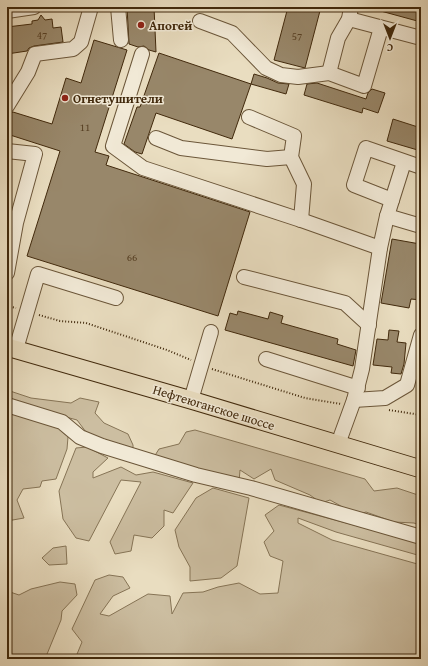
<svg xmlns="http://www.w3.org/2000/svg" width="428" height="666" font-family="'Gentium Book Plus',serif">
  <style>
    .green { fill: #ccbea1; stroke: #867456 }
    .building { fill: #98876a; stroke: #41290c }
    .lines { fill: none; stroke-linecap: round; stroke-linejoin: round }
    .minor-casing { stroke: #6b5639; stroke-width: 16 }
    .major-casing { stroke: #41290c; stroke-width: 19 }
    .path { stroke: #41290c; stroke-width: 2; stroke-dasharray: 1 2; stroke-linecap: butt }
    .minor { stroke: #f1e9d6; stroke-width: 14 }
    .major { stroke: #e9ddc0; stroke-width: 17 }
    .poi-dot { fill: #8f2418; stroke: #f1e9d6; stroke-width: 1.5 }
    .labels { text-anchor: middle; stroke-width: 3; stroke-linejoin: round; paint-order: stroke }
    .number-label { font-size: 11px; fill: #574024 }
    .poi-label { font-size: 13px; font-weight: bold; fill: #41290c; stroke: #f1e9d6; text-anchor: start }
    .street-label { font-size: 13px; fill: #41290c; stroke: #f1e9d6 }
  </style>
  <rect width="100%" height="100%" fill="#e9ddc0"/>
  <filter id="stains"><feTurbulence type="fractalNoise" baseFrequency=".005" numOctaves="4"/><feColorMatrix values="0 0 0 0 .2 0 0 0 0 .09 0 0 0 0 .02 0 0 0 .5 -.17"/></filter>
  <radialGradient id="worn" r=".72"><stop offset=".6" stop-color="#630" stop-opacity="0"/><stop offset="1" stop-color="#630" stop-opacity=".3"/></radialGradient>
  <g class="green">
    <path d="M7 390 31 398 71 403 80 398 99 402 95 413 104 423 128 434 133 445V452L86 432 77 420 7 401Z"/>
    <path d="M7 411 48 419 68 437 67 449 56 479 42 481 40 487 23 489 17 500 24 518 7 521Z"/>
    <path d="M195 430 365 479 374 491 397 488 421 496V526L414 523 394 522 366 512 357 515 330 500 321 503 310 495 275 480 271 469 254 479 240 470 239 482 154 457 159 449 179 444 186 432Z"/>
    <path d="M87 447 108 458 93 472V478L121 467 136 475 153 472 193 483 173 513 164 510V526L152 538 134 535 131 551 115 554 110 542 141 482 121 480 89 541 76 538 63 519 59 491 76 448Z"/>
    <path d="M213 488 249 498 237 566 221 578 190 581V567L179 547 175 530 196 498Z"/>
    <path d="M279 505 421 543V556L336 532 298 518V523L332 540 421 565V659H75L82 642 72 629 95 580 109 575 123 577 130 588 113 596 100 614 109 616 148 594 170 596 172 614 183 593 203 592 218 587 239 583 260 594 278 593 283 561 270 556 264 542 274 531 265 515Z"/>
    <path d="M66 546 67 564 49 565 42 558 53 548Z"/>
    <path d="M60 582 75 584 77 595 62 611 61 620 45 659H7V591L19 595 31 589Z"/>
  </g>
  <g class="building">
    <path d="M127 7H154L156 52 149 50 144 46 138 47 129 44Z"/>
    <path d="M288 7H321L305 68 274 60Z"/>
    <path d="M377 7H421V22L377 10Z"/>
    <path d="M41 15 45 20 52 19 53 28 61 27 63 42 34 46 29 48 27 51 7 54V27L32 24V21L38 20Z"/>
    <path d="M94 40 127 50 95 152 109 156 106 165 250 212 218 316 27 256 60 151 7 134V121L9 114 13 112 52 124 66 78 81 83Z"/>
    <path d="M159 53 251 84 232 139 156 113 142 154 135 152 124 144 137 107H140Z"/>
    <path d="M254 74 267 78 278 83 289 84 286 94 251 84Z"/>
    <path d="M317 83 366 99 368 93 372 89 385 93 378 113 363 108 362 113 304 95 307 84Z"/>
    <path d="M393 119 421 128V151L387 141Z"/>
    <path d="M392 239 420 244 419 254 421 255V300L411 299 409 308 381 303Z"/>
    <path d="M238 311 268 319 270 312 283 316 281 323 338 339 337 344 356 350 353 366 225 330 230 313 237 315Z"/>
    <path d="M389 330 399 331 397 342 406 343 404 364 401 374 391 373 392 367 373 365 377 339 388 340Z"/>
  </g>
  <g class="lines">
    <defs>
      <g id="minor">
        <path d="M118 7 121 40"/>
        <path d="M7 11 34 7"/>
        <path d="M349 19 421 38"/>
        <path d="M200 21 232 33 266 68 281 75 298 77 329 73 364 86 381 28"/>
        <path d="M142 54 113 146 143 168 301 220 380 248"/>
        <path d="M329 73 338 38 349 19 351 7"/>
        <path d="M7 106 28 72 35 54 73 49 81 42 91 7"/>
        <path d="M249 117 294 136 291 157 304 184 301 220"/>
        <path d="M156 138 181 148 267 159 291 157"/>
        <path d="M7 151 35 154 16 223 7 273"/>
        <path d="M392 200 354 185 366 148 421 167"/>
        <path d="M387 216 421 226"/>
        <path d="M244 277 345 303 369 325"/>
        <path d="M16 349 38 274 116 298"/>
        <path d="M266 359 358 388"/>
        <path d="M191 400 211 332"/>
        <path d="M354 400 385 398 407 385 421 335"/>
        <path d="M7 405 62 422 80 437 102 446 196 475 251 488 421 537"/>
        <path d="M338 444 354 400 362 369 380 248 387 216 404 162"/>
      </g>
      <path id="major" d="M7 347 191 400 421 469"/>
    </defs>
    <use href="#minor" class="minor-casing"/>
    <use href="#major" class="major-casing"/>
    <g class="path">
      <path d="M7 306 16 308"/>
      <path d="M39 315 60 321 86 323 167 350 191 360"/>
      <path d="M212 369 305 398 341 404"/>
      <path d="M389 410 421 415"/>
    </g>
    <use href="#minor" class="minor"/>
    <use href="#major" class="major"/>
  </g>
  <g class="poi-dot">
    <circle cx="141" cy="25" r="4"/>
    <circle cx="65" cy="98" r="4"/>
  </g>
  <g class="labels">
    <g class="number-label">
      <text x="42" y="39">47</text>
      <text x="297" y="40">57</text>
      <text x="85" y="131">11</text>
      <text x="132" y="261">66</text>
    </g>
    <g class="poi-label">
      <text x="149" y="30">Апогей</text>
      <text x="73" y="103">Огнетушители</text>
    </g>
    <g class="street-label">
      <text transform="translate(214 407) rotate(17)" y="5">Нефтеюганское шоссе</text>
    </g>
  </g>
  <rect width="428" height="666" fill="none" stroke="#e9ddc0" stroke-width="24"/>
  <rect x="8" y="8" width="412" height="650" fill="none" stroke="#41290c" stroke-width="2"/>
  <rect x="12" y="12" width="404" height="642" fill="none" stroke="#41290c"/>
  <g transform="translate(390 38) rotate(180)" stroke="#f1e9d6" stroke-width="3" paint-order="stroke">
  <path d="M0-3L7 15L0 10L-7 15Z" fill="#41290c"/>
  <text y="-6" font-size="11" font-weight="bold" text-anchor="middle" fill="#41290c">С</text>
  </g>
  <rect width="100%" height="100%" filter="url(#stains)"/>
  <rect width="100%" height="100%" fill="url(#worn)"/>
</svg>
